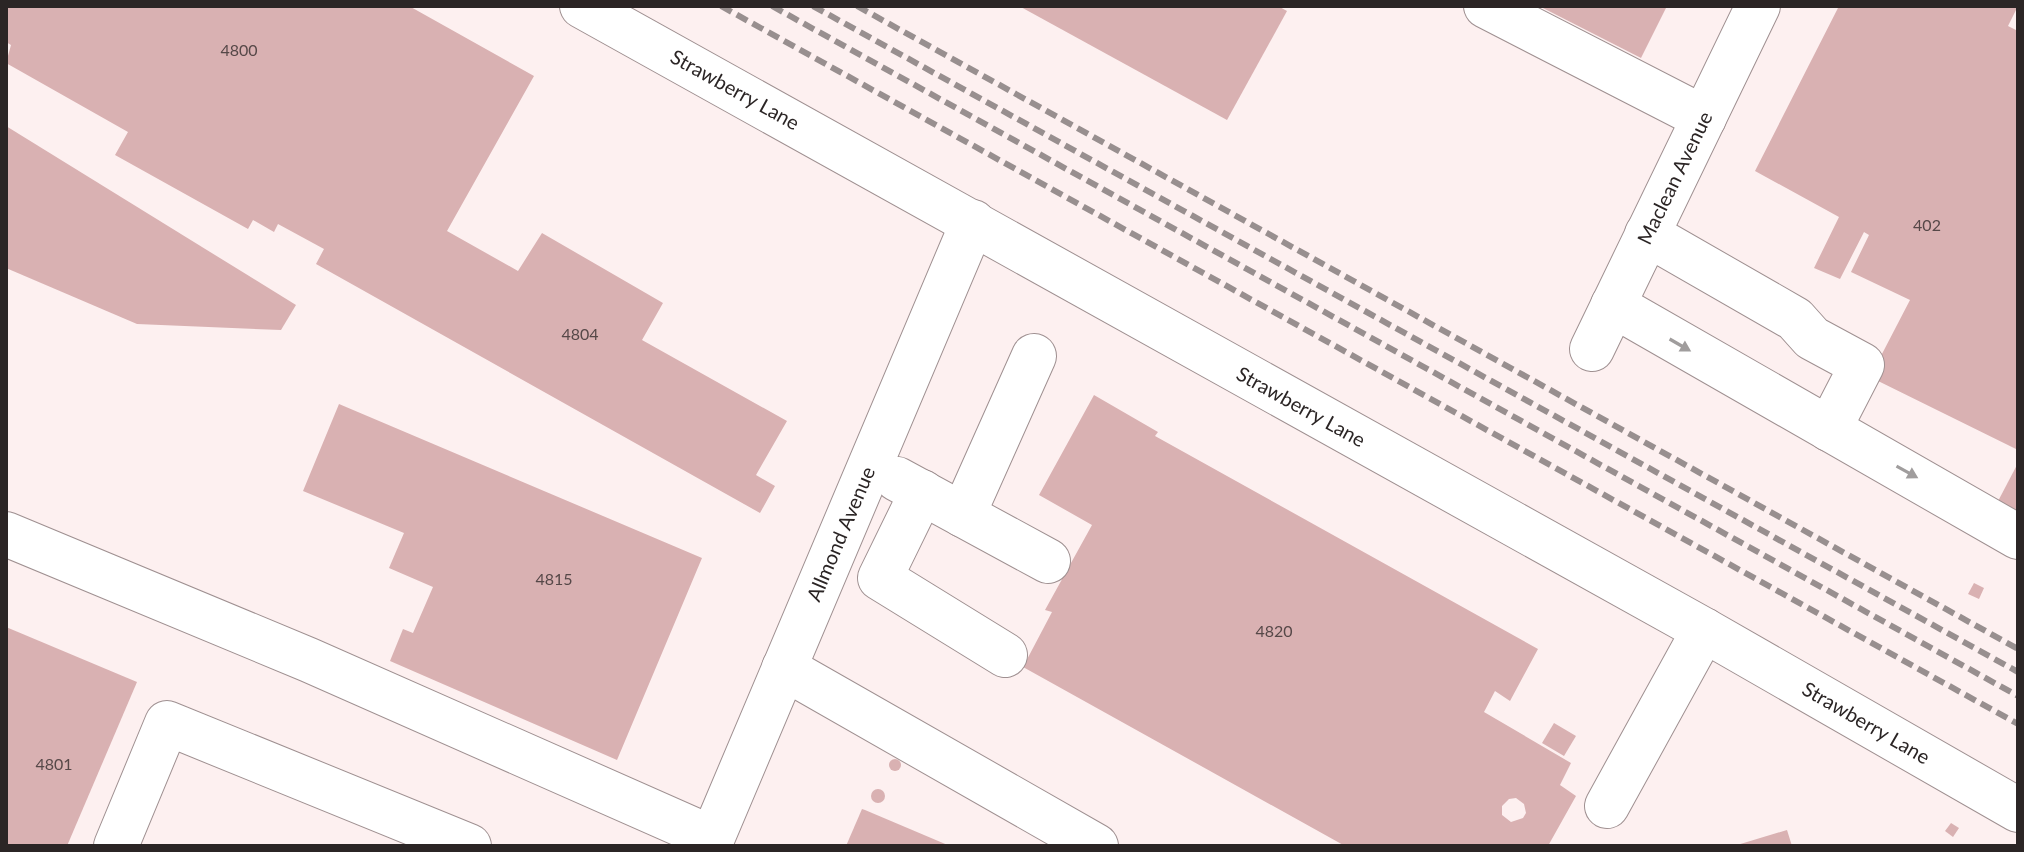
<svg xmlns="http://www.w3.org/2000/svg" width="2024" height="852" font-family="Lato,sans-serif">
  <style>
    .building { fill: #d9b1b2; fill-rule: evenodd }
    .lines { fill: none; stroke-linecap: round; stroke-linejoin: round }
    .minor-casing { stroke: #9f9091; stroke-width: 46 }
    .minor { stroke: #fff; stroke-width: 44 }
    .rail { stroke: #988f8f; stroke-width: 6; stroke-dasharray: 12 6; stroke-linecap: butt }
    .oneway { fill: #a09d9d }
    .labels { text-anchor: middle; stroke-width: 6; stroke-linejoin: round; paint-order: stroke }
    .number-label { font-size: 16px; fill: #564848 }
    .street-label { font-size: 20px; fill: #2b2525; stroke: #fff }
  </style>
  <rect width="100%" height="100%" fill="#fdf0f0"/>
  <g class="building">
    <path d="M6 6H409L534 76 447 231 518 271 542 233 663 303 642 340 787 421 756 475 775 486 760 513 316 264 324 249 278 224 274 232 253 220 248 229 115 155 128 132 6 63 11 45 6 42Z"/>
    <path d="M1019 6H1278L1287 11 1227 120Z"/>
    <path d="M1539 6H1667L1641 58Z"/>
    <path d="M1839 6H2018L2008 26 2018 31V450L1870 377 1910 300 1851 272 1869 235 1864 232 1840 279 1814 268 1839 217 1755 171Z"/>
    <path d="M6 126 296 305 281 330 137 324 6 268Z"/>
    <path d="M1094 395 1158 432 1155 436 1538 649 1510 701 1495 691 1484 712 1571 763 1560 785 1576 796 1548 846H1345L1023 667 1052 612 1045 610 1092 525 1039 495ZM1516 798 1524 804 1526 813 1523 818 1511 822 1502 815V806L1509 799Z"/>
    <path d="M339 404 702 558 617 760 390 661 403 629 413 633 433 587 389 568 404 533 303 491Z"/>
    <path d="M2018 463V517L1996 505Z"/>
    <path d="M1974 583 1984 588 1979 599 1968 594Z"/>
    <path d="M6 627 137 682 67 846H6Z"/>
    <path d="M1554 723 1576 736 1564 756 1542 743Z"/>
    <circle cx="895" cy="765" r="6"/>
    <circle cx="878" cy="796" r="7"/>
    <path d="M862 809 865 810 950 846H846Z"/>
    <path d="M1951 823 1959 828 1953 837 1945 831Z"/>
    <path d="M1787 830 1792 846H1737V845Z"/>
  </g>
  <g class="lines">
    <defs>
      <g id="minor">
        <path d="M582 6 1704 630 2018 810"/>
        <path d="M1486 6 1704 118"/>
        <path d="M1647 234 1795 319 1812 338 1862 365 1829 429"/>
        <path d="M1613 305 2018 537"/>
        <path d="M1592 349 1758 6"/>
        <path d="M897 479 1048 561"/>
        <path d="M922 492 880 578 1005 655"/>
        <path d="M963 515 1034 356"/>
        <path d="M6 534 309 660 712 838"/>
        <path d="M784 668 1096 846"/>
        <path d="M1607 806 1704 630"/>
        <path d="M116 846 167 723 469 846"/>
        <path d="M709 846 973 222"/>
      </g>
    </defs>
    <use href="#minor" class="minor-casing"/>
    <use href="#minor" class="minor"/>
    <g class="rail">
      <path d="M721 6 2018 724"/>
      <path d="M772 6 2018 696"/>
      <path d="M813 6 2018 672"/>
      <path d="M857 6 2018 649"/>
    </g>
  </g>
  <defs><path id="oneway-solid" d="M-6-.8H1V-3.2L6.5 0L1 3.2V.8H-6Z" transform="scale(2)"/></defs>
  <g class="oneway">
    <use href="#oneway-solid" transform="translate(1680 345) rotate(30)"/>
    <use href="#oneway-solid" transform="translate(1907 472) rotate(29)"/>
  </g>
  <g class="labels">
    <g class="number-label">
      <text x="239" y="56">4800</text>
      <text x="1927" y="231">402</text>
      <text x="580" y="340">4804</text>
      <text x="554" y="585">4815</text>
      <text x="1274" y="637">4820</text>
      <text x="54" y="770">4801</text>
    </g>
    <g class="street-label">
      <text transform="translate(735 90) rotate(29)" y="7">Strawberry Lane</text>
      <text transform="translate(1675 178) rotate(-64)" y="7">Maclean Avenue</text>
      <text transform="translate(1301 407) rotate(29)" y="7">Strawberry Lane</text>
      <text transform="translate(841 534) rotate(-67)" y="7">Allmond Avenue</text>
      <text transform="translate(1866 723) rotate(30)" y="7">Strawberry Lane</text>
    </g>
  </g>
  <rect width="2024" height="852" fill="none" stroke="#2b2525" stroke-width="16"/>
</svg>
